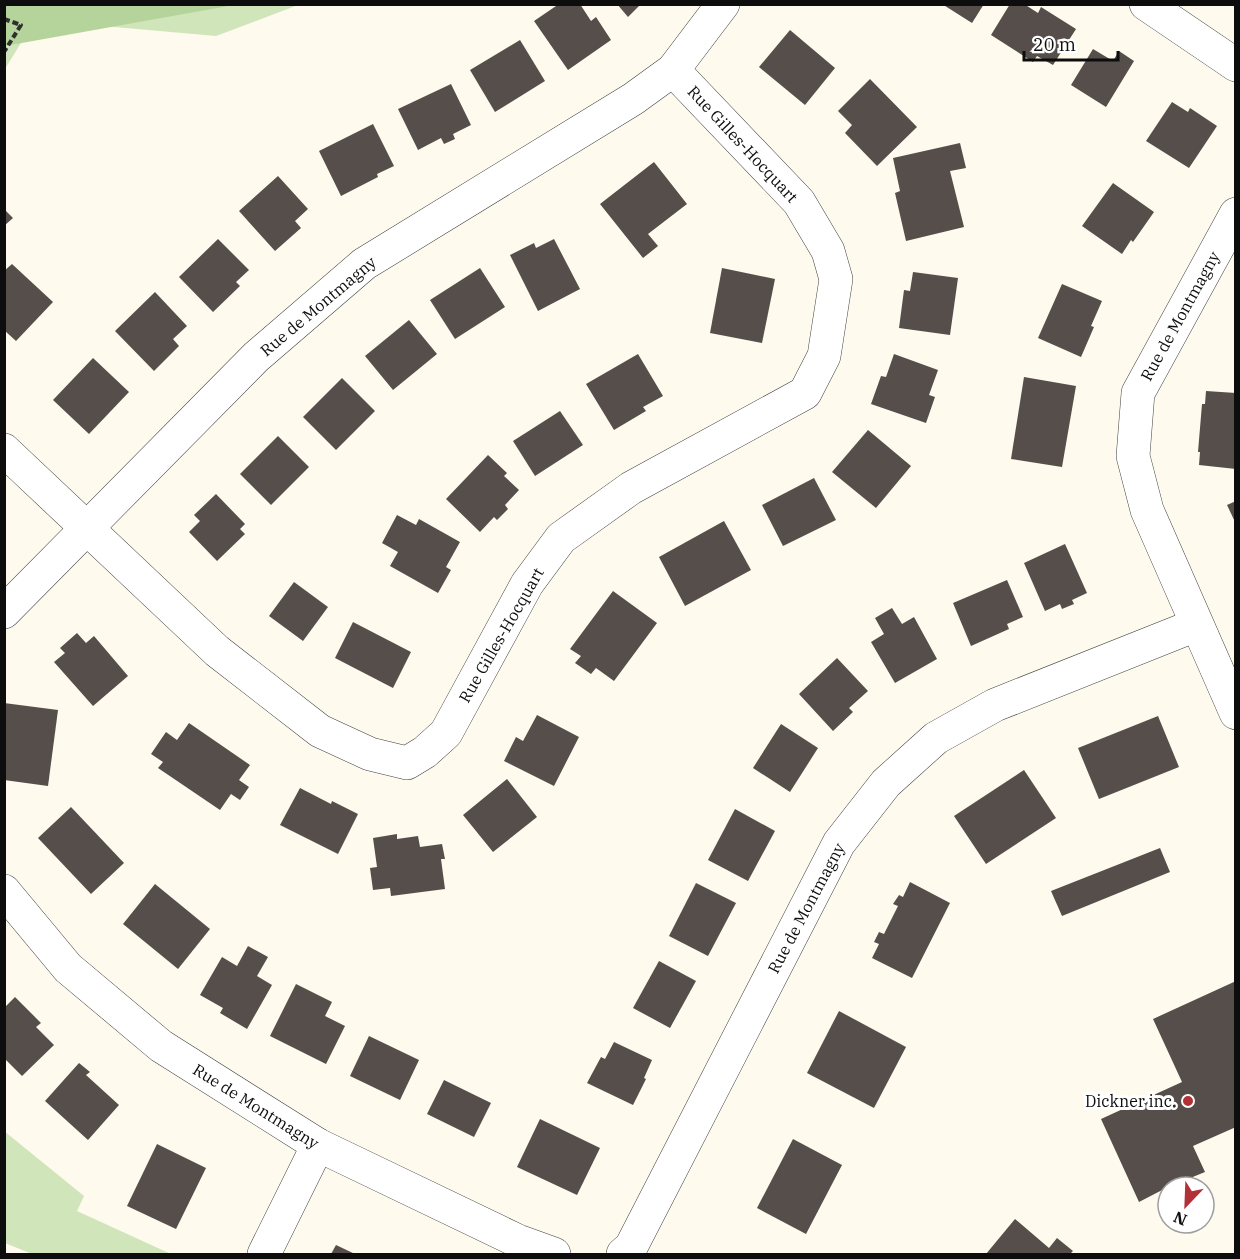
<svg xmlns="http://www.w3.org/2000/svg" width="1240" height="1259" font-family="'IBM Plex Serif',serif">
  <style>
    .green { fill: #d1e5bb }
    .forest { fill: #b5d49b }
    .building { fill: #554e4a }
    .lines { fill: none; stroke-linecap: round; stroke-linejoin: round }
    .minor-casing { stroke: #404040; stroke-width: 34 }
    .path { stroke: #2f2f2f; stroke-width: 4; stroke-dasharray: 6 3; stroke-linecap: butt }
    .minor { stroke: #fff; stroke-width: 33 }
    .poi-dot { fill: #b13137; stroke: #fff; stroke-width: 2 }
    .labels { text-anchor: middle; stroke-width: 6; stroke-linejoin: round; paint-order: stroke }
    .street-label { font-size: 16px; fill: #0d0d0d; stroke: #fff }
    .poi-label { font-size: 16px; fill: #0d0d0d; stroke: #fff; text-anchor: end }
  </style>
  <rect width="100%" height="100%" fill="#fefaee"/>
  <g class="green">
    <path d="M5 5H298L216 36 35 20 5 69Z"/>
    <path d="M4 1131 84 1196 77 1211 171 1254H32L5 1243Z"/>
  </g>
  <path class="forest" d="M5 4H234V5L5 46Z"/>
  <g class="building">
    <path d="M559 4H580L591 21 596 17 611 40 568 70 534 21Z"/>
    <path d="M617 4H641L628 17Z"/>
    <path d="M942 4H984L972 23Z"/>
    <path d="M1010 4H1024L1038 13 1041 7 1076 29 1053 65 1037 56 1033 62 991 35Z"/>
    <path d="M790 30 835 68 805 105 759 67Z"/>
    <path d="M520 40 545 81 495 112 470 70Z"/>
    <path d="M1093 49 1113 61 1119 51 1134 61 1106 107 1071 85Z"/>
    <path d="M870 79 917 127 877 166 845 133 852 125 838 111Z"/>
    <path d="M451 84 471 125 453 134 455 139 444 144 441 138 418 150 398 109Z"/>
    <path d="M1172 102 1188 112 1190 108 1217 126 1189 168 1146 141Z"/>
    <path d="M373 124 394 166 377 174 378 177 341 196 319 151Z"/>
    <path d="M960 143 966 168 950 171 964 227 906 241 895 193 900 191 893 158Z"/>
    <path d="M654 162 687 204 648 234 658 246 643 258 600 204Z"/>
    <path d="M278 176 308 209 295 221 301 228 275 251 239 211Z"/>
    <path d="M1113 183 1154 212 1133 242 1131 240 1122 254 1082 226Z"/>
    <path d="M4 209 13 218 4 226Z"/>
    <path d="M218 239 249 270 236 282 240 286 213 312 179 277Z"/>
    <path d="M554 239 580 289 538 311 510 255 534 243 536 248Z"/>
    <path d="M12 264 53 302 16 341 4 330V271Z"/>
    <path d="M480 268 505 307 455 339 430 300Z"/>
    <path d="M722 268 775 279 762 343 710 333Z"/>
    <path d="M913 272 958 278 950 335 899 328 904 290 910 291Z"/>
    <path d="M1062 284 1102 301 1091 326 1094 327 1081 357 1038 338Z"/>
    <path d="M155 292 187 326 173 339 179 346 154 371 115 331Z"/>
    <path d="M409 320 437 354 393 390 365 356Z"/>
    <path d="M638 354 663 396 643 407 646 411 614 430 586 384Z"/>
    <path d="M894 354 938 370 929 395 935 397 926 423 871 404 881 376 886 377Z"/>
    <path d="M93 358 129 392 89 434 53 400Z"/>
    <path d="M1024 377 1076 386 1062 467 1011 459Z"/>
    <path d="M342 378 375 411 336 450 303 417Z"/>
    <path d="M1206 391 1236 393V469L1199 465 1200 452H1198L1202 404H1205Z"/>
    <path d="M560 411 583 445 535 476 513 441Z"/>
    <path d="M868 430 911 466 876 508 832 472Z"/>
    <path d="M278 436 309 467 271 505 240 474Z"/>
    <path d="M488 455 507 473 504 476 519 490 505 505 508 509 497 520 494 517 480 532 446 499Z"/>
    <path d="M814 478 836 520 783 546 762 505Z"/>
    <path d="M216 494 245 524 240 529 245 534 217 561 189 532 200 521 194 515Z"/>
    <path d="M1236 501V524L1227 505Z"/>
    <path d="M397 515 416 525 419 519 460 542 446 567 451 570 438 593 390 566 398 552 382 543Z"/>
    <path d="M724 521 751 570 685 606 659 557Z"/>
    <path d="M1065 544 1087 593 1072 600 1074 604 1062 609 1060 604 1045 611 1024 563Z"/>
    <path d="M1007 580 1023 617 1007 624 1009 629 971 646 953 603Z"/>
    <path d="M294 582 328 607 303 641 269 616Z"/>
    <path d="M613 591 657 623 614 681 596 668 591 674 575 663 581 656 570 649Z"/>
    <path d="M892 608 902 624 914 617 937 659 895 683 871 642 884 634 875 618Z"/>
    <path d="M353 622 411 652 393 688 335 658Z"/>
    <path d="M77 633 86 643 94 636 128 676 93 706 54 662 65 653 60 648Z"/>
    <path d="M837 658 868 691 849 708 853 712 833 731 799 694Z"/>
    <path d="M4 703 58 710 48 786 4 780Z"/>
    <path d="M537 715 579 737 554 786 504 761 516 737 523 741Z"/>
    <path d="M1158 716 1179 767 1099 799 1078 748Z"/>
    <path d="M189 723 250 765 239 780 249 787 240 800 231 794 220 810 158 768 163 762 151 754 166 732 177 740Z"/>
    <path d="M781 724 818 748 790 792 753 768Z"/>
    <path d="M1024 770 1056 818 986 864 954 816Z"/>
    <path d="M507 779 537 817 493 852 463 815Z"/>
    <path d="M300 788 331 804 332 801 358 814 338 854 280 825Z"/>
    <path d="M71 807 124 863 91 894 38 838Z"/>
    <path d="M735 809 775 831 748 881 708 860Z"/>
    <path d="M397 834V839L418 836 420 847 442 844 445 859H441L445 889 391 896 390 888 373 890 370 868 377 867 373 838Z"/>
    <path d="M1160 848 1170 872 1062 916 1051 891Z"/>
    <path d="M910 882 950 903 912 978 872 958 879 944 874 942 879 932 884 934 898 906 893 904 899 895 903 897Z"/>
    <path d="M696 883 736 903 708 956 669 936Z"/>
    <path d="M155 884 210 929 178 969 123 924Z"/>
    <path d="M248 946 268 957 257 976 272 985 247 1029 220 1013 223 1008 200 995 222 957 237 966Z"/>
    <path d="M659 961 696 981 670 1028 633 1008Z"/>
    <path d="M1236 981V1127L1193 1146 1205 1172 1168 1187 1139 1202 1101 1119 1182 1082 1153 1019Z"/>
    <path d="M296 984 332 1002 325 1016 345 1026 326 1064 270 1036Z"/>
    <path d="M15 997 41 1023 36 1027 54 1045 22 1076 4 1058V1008Z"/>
    <path d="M839 1011 906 1047 874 1108 807 1073Z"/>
    <path d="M369 1036 419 1060 400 1100 350 1076Z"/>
    <path d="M614 1042 652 1060 644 1078 646 1079 633 1105 587 1083 601 1057 605 1059Z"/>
    <path d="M79 1063 90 1072 86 1075 119 1105 88 1140 45 1101Z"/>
    <path d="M444 1080 491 1103 474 1137 427 1114Z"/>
    <path d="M540 1119 600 1148 577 1195 517 1167Z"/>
    <path d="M793 1139 842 1165 806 1234 757 1208Z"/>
    <path d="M157 1144 206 1168 176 1229 127 1206Z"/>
    <path d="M1015 1219 1049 1248 1057 1238 1073 1251 1070 1254H986Z"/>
    <path d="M336 1245 355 1254H331Z"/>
  </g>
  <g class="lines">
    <defs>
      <g id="minor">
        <path d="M1146 4 1236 65"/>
        <path d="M1236 214 1138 393 1133 456 1147 510 1236 713"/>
        <path d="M4 450 217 651 320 731 370 754 407 763 425 752 446 733 527 584 561 538 631 488 805 393 824 356 836 279 828 251 799 202 673 70"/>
        <path d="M4 612 256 357 364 264 633 99 673 70 723 4"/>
        <path d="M4 891 68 968 161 1046 318 1145 518 1241 554 1254"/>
        <path d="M264 1254 318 1145"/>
        <path d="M623 1254 631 1247 839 843 886 783 936 738 995 705 1196 625"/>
      </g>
    </defs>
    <use href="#minor" class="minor-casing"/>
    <path class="path" d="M4 19 21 25 4 52"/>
    <use href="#minor" class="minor"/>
  </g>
  <circle class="poi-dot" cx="1188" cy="1101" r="6"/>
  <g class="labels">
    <g class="street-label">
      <text transform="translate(743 144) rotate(47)" y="6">Rue Gilles-Hocquart</text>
      <text transform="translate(318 306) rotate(-40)" y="6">Rue de Montmagny</text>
      <text transform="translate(1180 316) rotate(-61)" y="6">Rue de Montmagny</text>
      <text transform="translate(501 635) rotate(-60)" y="6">Rue Gilles-Hocquart</text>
      <text transform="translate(806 908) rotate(-62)" y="6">Rue de Montmagny</text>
      <text transform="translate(256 1106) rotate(32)" y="6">Rue de Montmagny</text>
    </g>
    <g class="poi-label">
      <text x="1176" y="1107">Dickner inc.</text>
    </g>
  </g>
  <rect width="1240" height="1259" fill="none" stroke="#0d0d0d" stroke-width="12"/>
  <g transform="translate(1186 1205) rotate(203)"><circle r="28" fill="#ffffff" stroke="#9e9e9e" stroke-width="1.5"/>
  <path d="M0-4.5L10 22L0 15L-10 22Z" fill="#b13137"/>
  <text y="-9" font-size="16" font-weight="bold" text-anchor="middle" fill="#0d0d0d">N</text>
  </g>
  <path d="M1024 51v9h94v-9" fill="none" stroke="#0d0d0d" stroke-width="3"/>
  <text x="1033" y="51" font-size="18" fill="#0d0d0d" stroke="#ffffff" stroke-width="4.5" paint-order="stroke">20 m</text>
</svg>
